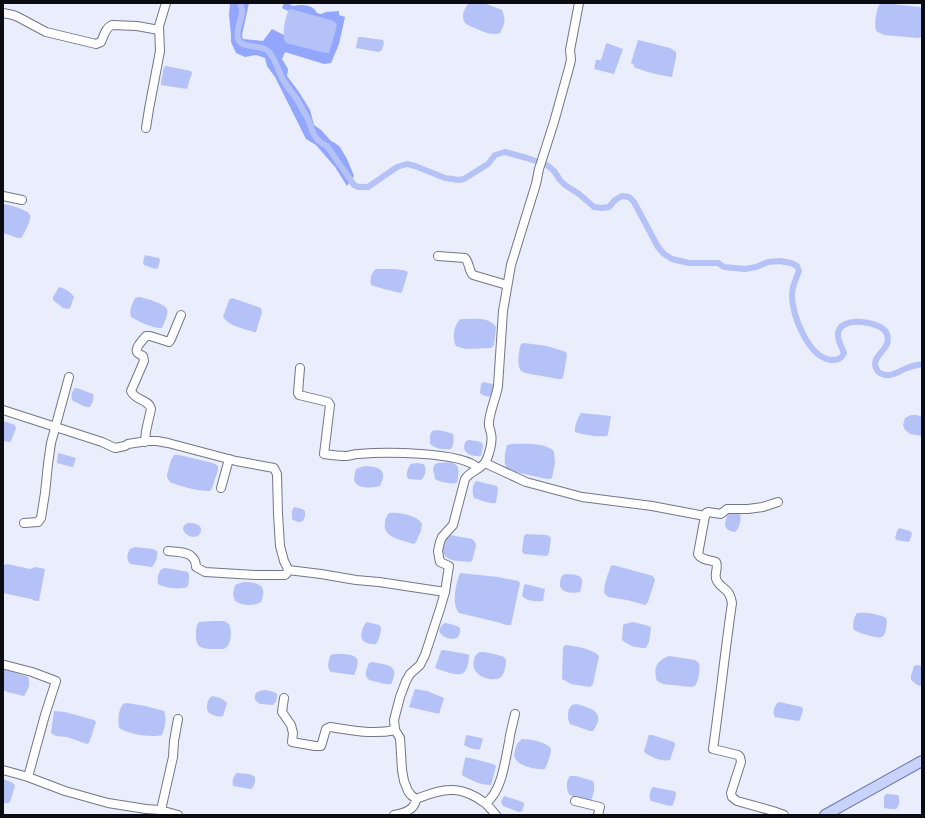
<svg xmlns="http://www.w3.org/2000/svg" width="925" height="818" font-family="'PT Sans',sans-serif">
  <style>
    .forest { fill: #93a6fd }
    .water { fill: #b4c2f7 }
    .lines { fill: none; stroke-linecap: round; stroke-linejoin: round }
    .canal { stroke: #b4c2f7; stroke-width: 6 }
    .minor-casing { stroke: #727686; stroke-width: 10 }
    .major-casing { stroke: #6e79a8; stroke-width: 12 }
    .minor { stroke: #fff; stroke-width: 8 }
    .major { stroke: #c8d2fb; stroke-width: 10 }
  </style>
  <rect width="100%" height="100%" fill="#e9edfc"/>
  <path class="forest" d="M230 3H249L242 35 243 39 263 41 272 29 284 35 285 41 291 9 288 11 282 8 284 3H287L293 6C301 4 313 4 317 13L321 14 326 12 339 11V15L345 17 339 44 331 63 324 64 285 52 282 59 288 69 287 76 299 92 310 110 314 125 321 130 331 141 335 143 340 147 347 159 354 176 347 186 335 167 316 145 306 139 275 77 267 66 265 58 256 55 245 57 236 53 231 42V35L229 15Z"/>
  <g class="water">
    <path d="M469 3H484L502 10C506 20 505 24 500 33 491 37 475 28 466 24 460 17 464 9 469 3Z"/>
    <path d="M883 3 920 7 922 9V34L921 37 918 38 884 35 876 31C874 22 876 13 879 5Z"/>
    <path d="M291 9 334 21 337 25 329 53H326L286 43C281 34 285 21 288 11Z"/>
    <path d="M358 37H361L383 40 384 43 382 50 379 52 356 48Z"/>
    <path d="M638 40 670 48 676 52V57L672 77C663 76 642 71 634 67V65L631 63Z"/>
    <path d="M607 43 623 49 614 74 594 69 596 60H601L606 44Z"/>
    <path d="M166 66 191 71 192 73 187 89 161 85V82L164 67Z"/>
    <path d="M3 204C9 205 27 209 30 215 32 219 24 234 21 238H18L3 233Z"/>
    <path d="M145 255 159 258 160 260 158 268 155 269 144 265 143 262Z"/>
    <path d="M376 269C384 269 402 268 408 272L402 292 401 293 384 289 371 285C370 279 371 273 376 269Z"/>
    <path d="M59 287C64 288 71 292 74 297L70 308 68 309 63 308 53 300V297Z"/>
    <path d="M139 297C145 298 163 303 167 309 169 313 164 323 162 328 155 329 137 321 131 317 129 311 132 304 135 298Z"/>
    <path d="M232 298 261 308 262 312 256 332H254C244 329 229 326 223 317L229 300Z"/>
    <path d="M461 319C473 319 489 316 496 327L494 345 491 348 465 349 456 346C452 338 454 323 461 319Z"/>
    <path d="M524 343 547 346 566 352 567 355 563 378 561 379H558L525 373C524 372 520 371 520 369 517 364 519 349 521 344Z"/>
    <path d="M483 382 493 384V393L492 396C488 397 483 396 480 393L481 384Z"/>
    <path d="M75 388H77L93 394C95 399 92 403 90 407H86L73 401C70 396 72 392 75 388Z"/>
    <path d="M581 413 611 416 608 434 607 436C596 437 585 435 575 432 574 426 578 418 581 413Z"/>
    <path d="M911 415H917L922 417V436L910 434 905 430 903 425 905 418Z"/>
    <path d="M3 421 15 425 16 428 11 441 10 442 3 441Z"/>
    <path d="M438 430 447 432 453 434C454 439 454 445 451 449 444 450 436 449 430 444V435L432 431Z"/>
    <path d="M469 440 477 441 482 443 483 446 481 456C470 457 460 452 466 441Z"/>
    <path d="M512 444C525 444 543 442 554 451L555 463 552 478 550 479 542 478 511 471 507 469C503 462 505 452 507 445Z"/>
    <path d="M58 453 76 458 73 467H72L57 463V462Z"/>
    <path d="M174 455H179L213 463 218 466V470L212 488 210 491C201 492 179 486 170 482L167 477V475L171 460Z"/>
    <path d="M417 463 423 464 425 466C426 471 425 477 421 480L409 479 407 477C406 473 408 467 411 464Z"/>
    <path d="M438 463C451 462 461 461 458 477 458 480 458 482 456 483 452 485 438 481 435 479L433 468 435 464Z"/>
    <path d="M366 466C374 467 384 467 383 477 383 480 381 483 380 486 373 488 358 489 355 482 353 479 355 473 356 469L361 467Z"/>
    <path d="M476 481 497 486 498 489 496 503C489 504 481 500 474 498 472 493 472 485 476 481Z"/>
    <path d="M294 507 302 509 305 511V516L303 521C299 523 296 522 292 519V511Z"/>
    <path d="M729 511 740 514C742 519 739 529 735 532 721 530 725 522 729 511Z"/>
    <path d="M389 513C399 512 417 515 422 524L421 531 416 542 414 544 410 543C399 539 382 537 385 522 385 518 387 516 389 513Z"/>
    <path d="M188 523C191 523 195 523 198 525 202 527 202 533 198 536 189 540 176 528 188 523Z"/>
    <path d="M899 528 910 531 912 533 910 540 908 542 897 540 895 538 897 531Z"/>
    <path d="M526 534 547 535 551 538 549 553 547 556 524 554 522 551 524 536Z"/>
    <path d="M450 535 472 539 475 542 476 546 472 561 470 562C459 561 440 562 443 546 444 541 445 538 450 535Z"/>
    <path d="M135 547 153 549 157 551C158 556 156 563 152 567L130 564C126 559 127 554 130 549Z"/>
    <path d="M7 564 30 569 36 567 45 569 39 601H36L31 599 3 593V567L4 565Z"/>
    <path d="M613 565 653 576 655 580 648 602 645 605 627 600 608 597C607 596 606 595 605 594 602 589 609 571 611 566Z"/>
    <path d="M165 568 178 570 188 572C190 576 189 583 187 587 181 590 164 588 158 584 157 578 158 569 165 568Z"/>
    <path d="M460 573 498 577 518 581 520 583 511 625H506L501 623 459 613C451 604 456 584 460 573Z"/>
    <path d="M565 574C579 575 586 574 580 592 573 594 558 593 560 582 561 578 561 576 565 574Z"/>
    <path d="M243 582C258 582 268 585 261 602 254 606 242 606 235 601L233 594 235 585Z"/>
    <path d="M525 584 545 589 543 601C536 602 527 601 522 596L524 586Z"/>
    <path d="M857 613C866 612 879 614 886 618 887 622 887 624 886 628 886 631 885 635 882 637 878 639 859 633 854 630 852 626 854 617 857 613Z"/>
    <path d="M213 621H224L229 624C232 630 232 647 223 649 220 649 215 649 211 649 207 649 201 648 199 646 196 643 196 638 196 634 196 629 196 626 199 622Z"/>
    <path d="M367 622 379 625 381 627C381 632 379 640 376 644 367 644 359 643 362 631 363 627 364 625 367 622Z"/>
    <path d="M633 622 649 626 651 628 649 642 646 648C637 648 629 646 622 640L623 625 625 624Z"/>
    <path d="M445 623C450 624 456 625 460 628 460 631 460 635 458 637 452 643 429 633 445 623Z"/>
    <path d="M566 645C575 646 593 649 599 656L593 684 590 687 571 684 562 679 563 647Z"/>
    <path d="M443 650 467 654 469 655C469 660 468 664 467 668 466 669 464 673 463 673 458 677 441 670 435 668L441 651Z"/>
    <path d="M480 652H484L498 655 504 657 506 660C506 665 505 672 502 676 496 684 469 677 474 660 475 656 476 654 480 652Z"/>
    <path d="M333 654C350 654 365 653 354 675L331 672 329 670 328 665 330 656Z"/>
    <path d="M669 656 695 660 699 663C700 670 699 680 695 686L691 687 663 684 657 681C653 668 656 661 669 656Z"/>
    <path d="M372 662C387 665 401 665 391 684 386 685 382 683 377 682 364 680 364 675 369 663Z"/>
    <path d="M916 665 922 666V686L917 685 911 680V676L914 666Z"/>
    <path d="M3 670 9 671 28 677C31 684 28 690 24 696L7 692 3 690Z"/>
    <path d="M415 689 427 691 444 698 439 714 409 707Z"/>
    <path d="M266 690 274 692 277 694C277 698 277 702 273 705L260 704 255 700C254 691 258 691 266 690Z"/>
    <path d="M212 696C217 697 223 698 227 703L223 716C219 718 212 715 208 712 206 706 207 700 212 696Z"/>
    <path d="M779 702 802 707 803 710 800 720 798 721 775 717C772 713 774 705 779 702Z"/>
    <path d="M127 703 145 706 164 711C167 718 165 728 162 735 151 738 128 734 119 728 118 719 118 711 123 704Z"/>
    <path d="M576 704C591 708 607 712 593 731H590L570 724C567 718 567 709 572 705Z"/>
    <path d="M54 711 65 712 94 720 96 722 89 743 87 744 67 737 56 736 51 733Z"/>
    <path d="M467 735 481 738 483 739 480 749C475 750 469 748 464 745L466 736Z"/>
    <path d="M649 735H652L674 742 675 745 670 760C662 762 651 757 645 753L644 751Z"/>
    <path d="M522 739C528 739 550 742 551 750 551 755 547 764 545 769 537 770 516 766 514 756 514 755 515 751 515 750 516 745 518 742 522 739Z"/>
    <path d="M466 757 493 764 496 766 491 785C481 785 470 780 462 775V773L465 759Z"/>
    <path d="M237 773 250 774 255 777C255 781 255 786 251 789L233 786C232 781 233 776 237 773Z"/>
    <path d="M570 776H576L593 781C596 787 593 795 591 801 584 801 575 799 569 794 566 789 566 781 570 776Z"/>
    <path d="M3 779 13 783 15 786 10 802 8 803H3Z"/>
    <path d="M653 787 674 791 676 793V795L673 805 670 806 651 801C648 797 650 790 653 787Z"/>
    <path d="M886 794 898 795C900 799 900 805 896 809H891L884 808V797Z"/>
    <path d="M504 796 520 801 524 803V805L522 811 519 812 503 806 501 802Z"/>
  </g>
  <g class="lines">
    <path class="canal" d="M240 3C240 4 242 8 242 9 243 18 235 30 238 39 242 50 263 43 270 53 276 61 278 70 282 78 286 85 291 92 296 98 300 104 303 111 307 117 313 130 312 139 327 146L354 185 358 187H368L397 167 407 164 415 166 445 178 459 180 464 179 488 164 495 155 505 152 527 158 547 165 554 171 560 180 565 185 579 194 594 207 602 208 609 207 615 200 622 196 629 197 634 202 658 247 664 254 672 259 689 263H718L724 267 745 269 756 267 768 262 780 261 791 263 797 266 799 271C796 279 792 286 792 295 792 315 808 357 831 360 838 360 841 359 844 353 842 347 837 340 838 333 839 329 842 325 846 324 855 319 880 323 886 332 888 335 888 340 887 344 884 352 870 359 877 370 878 372 879 373 882 374 891 378 899 371 907 368 912 366 917 365 922 364"/>
    <defs>
      <g id="minor">
        <path d="M3 13 13 15 18 17 46 32 96 44 101 42C104 36 105 28 112 25L137 26 159 30"/>
        <path d="M146 128 149 109 160 51 159 26 166 3"/>
        <path d="M3 196 22 200"/>
        <path d="M438 256 465 258C470 263 468 270 473 275L507 285"/>
        <path d="M300 368 298 393 299 395 328 402 330 405 324 454C331 455 338 456 346 456 350 456 353 454 358 454 382 452 461 451 478 468"/>
        <path d="M3 410 102 442 115 448 125 446 128 444 147 441H157L168 443 236 461 274 468 277 474 278 514 280 546 284 561 287 567 288 570 287 573 285 575H255L205 572 196 567C196 564 195 560 193 558 188 551 175 552 168 551"/>
        <path d="M145 442 146 431 151 409C149 399 135 401 131 391L144 361 143 356C141 355 138 354 137 352 135 347 144 339 146 336H150L169 342 171 339 181 315"/>
        <path d="M485 463 526 482 582 497 652 506 705 516 698 554C701 560 710 560 716 562 719 568 713 575 717 581 723 591 729 587 732 603 725 651 720 700 713 749L738 755 740 757 741 762 731 793 732 797 737 801 773 811 784 815"/>
        <path d="M221 488 229 459"/>
        <path d="M705 516 706 513 708 512 721 514 727 509H748L763 507 778 502"/>
        <path d="M24 523 38 522 41 518 45 493 48 464 51 443 69 377"/>
        <path d="M288 570 321 574 356 580 379 582 445 592"/>
        <path d="M5 665 32 672 56 681 45 715 28 777"/>
        <path d="M284 698 282 712 291 725 293 733 292 742 315 746H321L322 743 326 729 330 727C352 730 373 735 395 730"/>
        <path d="M3 770 28 777 65 791 108 803 146 809 160 810 178 815"/>
        <path d="M416 799C427 795 438 790 450 790 462 789 476 796 485 803 489 806 492 811 496 815"/>
        <path d="M575 801 600 807 598 815"/>
        <path d="M486 803C502 791 505 761 509 742 510 733 513 723 515 714"/>
        <path d="M161 810 173 757 174 741 178 719"/>
        <path d="M394 815C404 813 415 810 416 799L411 795 408 791 404 781 402 770 400 738 395 730 394 720 400 697 406 681 410 674 420 665 425 655 440 609 445 592 449 566 440 562 439 557 438 551 440 542 442 537 453 525 465 479C470 471 482 469 486 461 489 455 493 441 491 434 491 430 488 427 489 422 490 410 496 398 498 386L503 311 511 265 536 184 539 169 554 122 569 68 571 60 570 50 579 3"/>
      </g>
      <path id="major" d="M825 815 922 761"/>
    </defs>
    <use href="#minor" class="minor-casing"/>
    <use href="#major" class="major-casing"/>
    <use href="#minor" class="minor"/>
    <use href="#major" class="major"/>
  </g>
  <rect width="925" height="818" fill="none" stroke="#0b0c12" stroke-width="8"/>
</svg>
